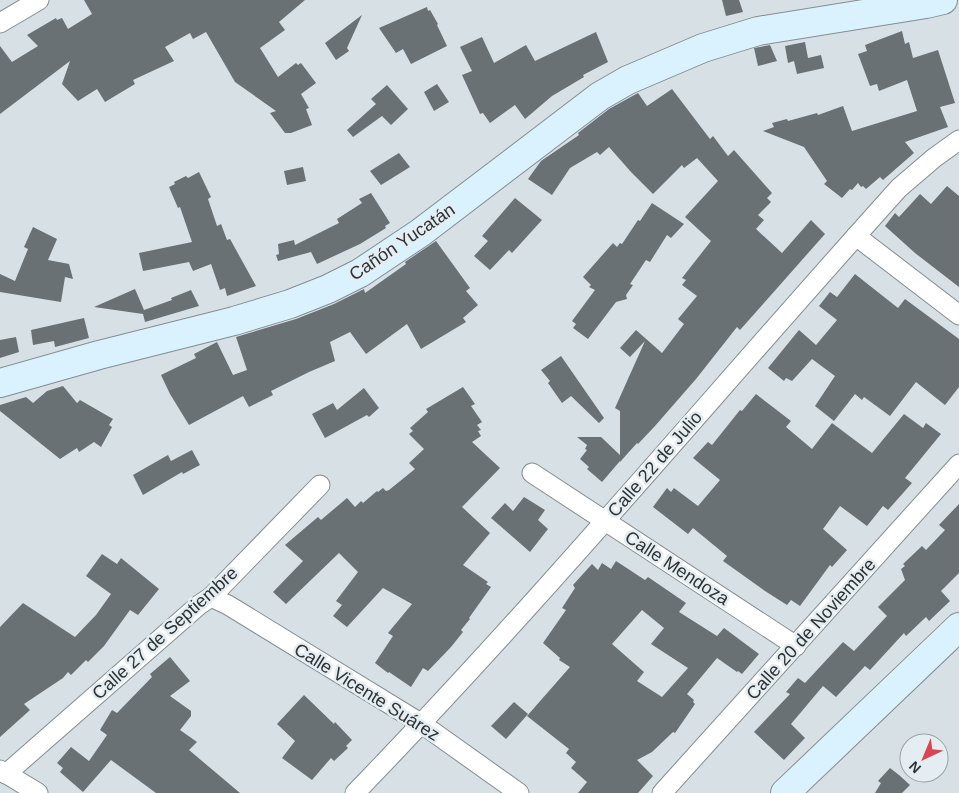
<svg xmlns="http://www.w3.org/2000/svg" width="959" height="793" font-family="Helvetica,sans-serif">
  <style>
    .building { fill: #6a7175; fill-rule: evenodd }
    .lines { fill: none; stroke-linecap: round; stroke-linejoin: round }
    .street-casing { stroke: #848d91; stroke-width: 21 }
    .secondary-casing { stroke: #848d91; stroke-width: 30 }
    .street { stroke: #fff; stroke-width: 19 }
    .secondary { stroke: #daf2fd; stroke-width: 28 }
    .labels { text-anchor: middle; stroke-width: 5; stroke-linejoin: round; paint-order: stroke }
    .street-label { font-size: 18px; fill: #2f3234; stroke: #e4eef2 }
  </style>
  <rect width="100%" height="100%" fill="#d7e0e5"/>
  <g class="building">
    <path d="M84 0H305L279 22 285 30 260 48 278 77 296 63 298 65 301 63 316 83 301 94 309 108 306 109 312 125 291 133H285L270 113 276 111 235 82 206 32 193 39 190 33 165 47 174 61 133 80 135 84 105 102 97 89 78 101 62 84 70 61 0 114V46L12 62 38 46 27 35 56 18 57 20 62 18 68 29 92 14Z"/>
    <path d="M722 0H739L743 12 726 16Z"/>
    <path d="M427 7 428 11 430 10 438 24 437 25 447 46 411 64 403 49 396 53 379 28Z"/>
    <path d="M362 15 347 48 349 51 336 60 325 43Z"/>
    <path d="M902 31 905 44 909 42 913 58 938 50 955 103 940 107 948 127 905 142 914 153 883 180 880 177 866 189 863 186 861 187 858 183 852 190 850 189 842 198 824 184 827 181 804 147 763 131 774 127 772 123 787 119 788 121 817 113 818 115 843 106 852 131 917 111 907 80 879 91 877 84 870 86 858 54 867 51 865 45Z"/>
    <path d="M596 32 608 62 583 75 584 77 552 96 525 119 515 105 490 123 483 113 480 114 462 75 472 71 460 47 482 37 494 63 526 45 535 61Z"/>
    <path d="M805 42 808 58 821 55 824 68 797 74 794 61 788 63 785 46Z"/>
    <path d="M770 45 777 61 758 66 754 48Z"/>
    <path d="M437 84 449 102 434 111 424 92Z"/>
    <path d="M387 85 408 109 391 125 382 116 353 137 347 130 376 104 371 99Z"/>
    <path d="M672 89 710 139 713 136 728 156 734 150 772 193 767 198 771 202 758 215 764 220 756 229 782 253 811 220 825 234 740 330 737 327 696 379 655 426 638 444 637 443 620 462V461L602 482 587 469 589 467 580 459 587 450 585 449 587 445 577 437H601L620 455V411L615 408 645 341 630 357 620 348 636 330 662 353 684 324 678 319 697 296 682 285 686 280 682 278 711 241 685 217 718 181 697 158 684 168 682 165 653 194 631 172 609 147 600 155 597 152 570 168 552 195 528 179 541 161 579 135 578 133 609 109 638 93 647 106Z"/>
    <path d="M399 153 410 167 381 185 370 171Z"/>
    <path d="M303 167 306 181 287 185 284 171Z"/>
    <path d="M199 172 211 197 208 199 217 226 221 224 227 240 230 239 256 286 227 296 225 288 220 290 211 264 193 271 189 262 143 271 139 253 192 242 180 207 178 208 169 187 175 184 174 182 186 176 188 178Z"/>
    <path d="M947 186 959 196V287L915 253 885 226 895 213 899 217 920 194 931 204Z"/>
    <path d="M371 193 390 223 385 226 386 228 360 244 317 264 311 252 278 261 276 255 279 254 278 244 294 240 295 245 339 223 337 219 362 203 359 199Z"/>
    <path d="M515 198 542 220 512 253 509 250 490 270 474 256 488 241 482 236Z"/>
    <path d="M652 203 684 224 671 238 667 235 650 262 646 260 630 284 633 285 626 295 627 299 616 302 588 339 573 328 576 324 572 321 595 290 589 287 591 285 583 277 613 243 617 247 620 243 622 244 638 220 640 221Z"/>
    <path d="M33 227 57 239 48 260 69 264 73 279 65 277 61 302 0 292V274L15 281 28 249 24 247Z"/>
    <path d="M436 241 470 288 466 291 478 305 463 318 466 322 421 349 407 324 366 354 350 332 330 342 335 361 309 372 271 391 273 395 249 407 243 396 189 425 170 394 161 375 196 358 194 354 217 342 233 375 247 370 236 337 296 319 334 304 364 289 365 293 406 264 405 262Z"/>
    <path d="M855 274 898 308 905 299 959 339V387L945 405 916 382 890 416 864 397 862 400 855 394 834 421 815 406 835 376 812 359 792 381 786 378 784 381 768 368 799 330 816 345 837 320 819 306 830 292 837 297Z"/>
    <path d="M135 289 144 310 172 300 171 298 191 290 199 306 145 322 143 314 94 307Z"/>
    <path d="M84 318 89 338 55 347 54 341 33 345 31 330Z"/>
    <path d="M16 337 19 352 0 358V340Z"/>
    <path d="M561 356 604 418 599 423 571 396 562 403 548 383 550 381 541 370Z"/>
    <path d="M63 386 77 403 80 400 113 419 109 425 112 427 101 447 94 442 79 452 77 448 60 459 0 411V405L26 397 33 403 47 391Z"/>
    <path d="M463 387 475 404 471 406 482 422 477 425 481 430 478 431 481 436 472 442 500 468 462 507 490 533 463 565 488 582 486 584 491 587 469 618 470 619 461 630 463 632 451 647 428 671 423 668 411 687 389 672 388 673 375 663 393 636 388 633 412 604 383 588 347 627 333 616 342 605 336 601 358 572 339 553 286 604 273 592 303 561 285 545 318 517 321 520 347 498 355 507 361 501 363 503 377 491 378 492 383 488 386 491 389 490 415 469 409 463 424 449 409 434 413 431 410 428 428 412 426 409Z"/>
    <path d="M364 388 379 408 369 417 367 415 325 438 312 414 333 403 337 410Z"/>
    <path d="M756 394 791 421 786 427 812 449 832 423 872 453 904 414 923 428 926 423 941 434 905 478 912 483 888 510 883 506 867 526 840 506 823 529 847 550 832 567 830 565 800 606 791 600 787 605 765 591 723 561 727 556 693 528 688 534 653 507 667 488 671 492 674 488 698 506 720 480 693 458 708 442 712 445 740 410 742 411Z"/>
    <path d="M192 450 200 465 183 474 182 472 143 495 133 475 168 455 171 461Z"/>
    <path d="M524 497 545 510 538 520 548 529 530 552 491 518 505 503 513 511Z"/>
    <path d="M959 504V573L941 591 950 601 929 621 926 617 906 636 904 633 870 670 865 666 836 697 823 686 791 724 805 738 784 760 754 732 790 694 786 692 798 678 805 683 843 642 854 651 887 616 878 607 905 580 901 569 905 566 903 564 922 546 926 550 945 530 939 525Z"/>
    <path d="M102 554 117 564 121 558 159 589 138 615 130 610 104 646 88 662 86 660 71 675 68 672 63 678 24 704 30 710 0 737V627L23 603 75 637 96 615 111 594 86 576Z"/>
    <path d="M616 561 645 580 648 577 686 603 679 612 717 636 724 628 759 654 742 674 738 671 737 672 717 658 687 694 694 700 693 702 695 704 675 733 673 732 652 752 637 760 653 776 638 793H578L587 782 571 768 576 762 566 753 569 749 527 716 570 667 559 660 560 658 543 643 566 610 562 608 575 588 573 585 592 564 598 570 602 563 611 569ZM642 610 664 628 651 644 688 668 662 697 637 681 644 672 612 644Z"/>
    <path d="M170 657 190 681 170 696 191 711V716L180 730 197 742 189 750 240 793H156L111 760 83 792 60 772 63 768 57 763 71 747 89 761 107 735 100 730 112 710 117 713 152 677 150 674Z"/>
    <path d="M304 695 334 724 335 722 352 740 346 746 348 748 334 761 331 758 312 780 282 758 295 741 277 724Z"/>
    <path d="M514 702 528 714 506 739 491 726Z"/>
    <path d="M890 768 899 775 910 785 902 793H875L881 783 878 781Z"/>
  </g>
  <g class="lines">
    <defs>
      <g id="street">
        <path d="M0 23 39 0"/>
        <path d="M856 236 959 315"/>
        <path d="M532 473 796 646"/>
        <path d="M211 597 228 605 422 724 519 793"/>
        <path d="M0 770 38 793"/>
        <path d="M6 774 199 605 211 597 320 485"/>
        <path d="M355 793C544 598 718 389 899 188L934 158 959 140"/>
        <path d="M662 793 959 464"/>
      </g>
      <g id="secondary">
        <path d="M0 383 99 355 234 321 290 304 328 289 360 273 420 233 600 96 628 80 703 48 758 31 926 4 943 0"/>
        <path d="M785 793 959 627"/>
      </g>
    </defs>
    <use href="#street" class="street-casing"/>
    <use href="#secondary" class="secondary-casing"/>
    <use href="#street" class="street"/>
    <use href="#secondary" class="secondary"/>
  </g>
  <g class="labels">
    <g class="street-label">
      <text transform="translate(402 242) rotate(-34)" y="6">Cañón Yucatán</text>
      <text transform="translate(655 464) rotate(-49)" y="6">Calle 22 de Julio</text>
      <text transform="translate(677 568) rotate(33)" y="6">Calle Mendoza</text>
      <text transform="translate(811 629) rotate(-48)" y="6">Calle 20 de Noviembre</text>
      <text transform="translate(165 633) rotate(-42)" y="6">Calle 27 de Septiembre</text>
      <text transform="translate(367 692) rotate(32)" y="6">Calle Vicente Suárez</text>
    </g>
  </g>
  <g transform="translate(924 758) rotate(224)"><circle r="24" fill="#e4eef2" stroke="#9ca3a6"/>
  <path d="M0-4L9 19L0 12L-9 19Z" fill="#d64653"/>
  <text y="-8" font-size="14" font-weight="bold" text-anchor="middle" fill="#2f3234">N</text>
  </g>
</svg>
